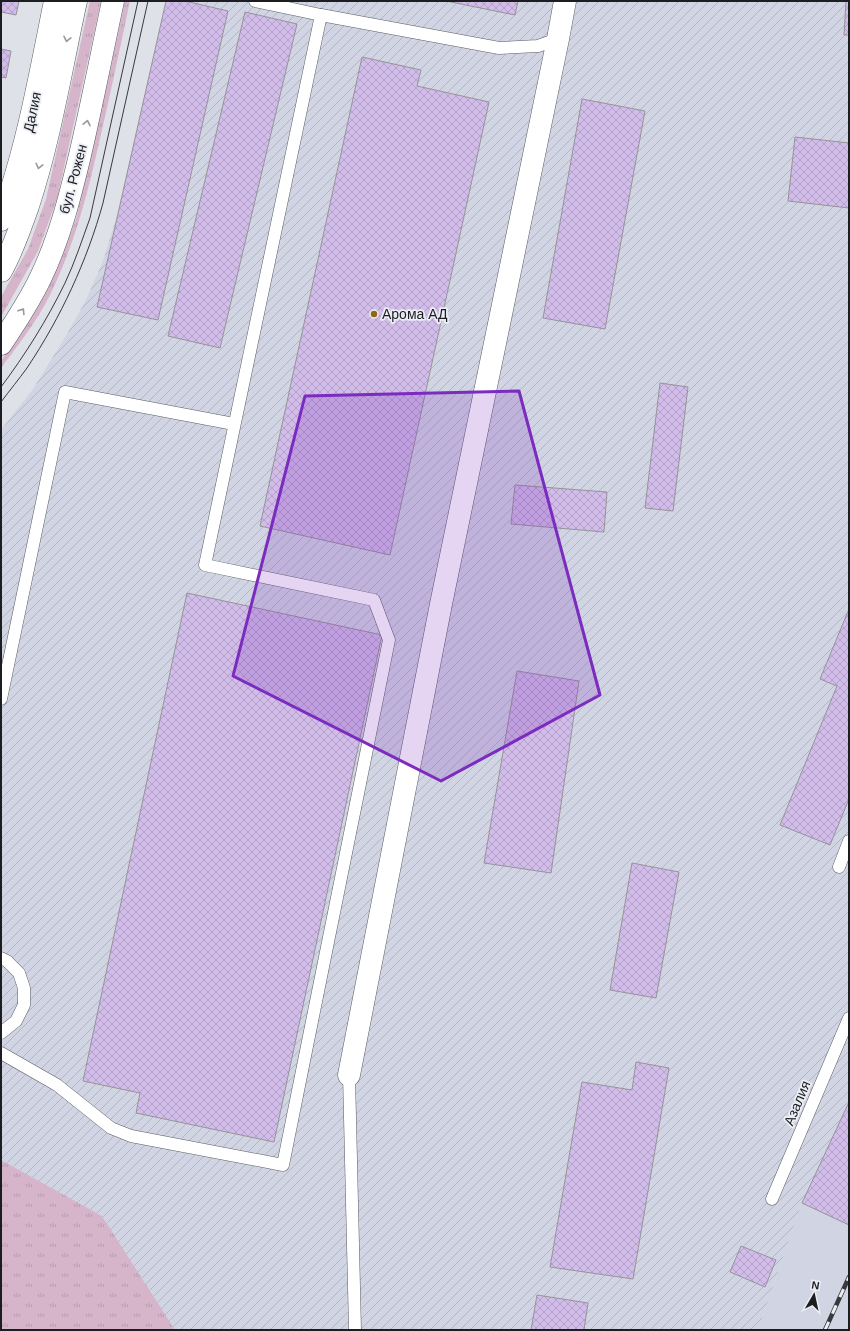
<svg xmlns="http://www.w3.org/2000/svg" width="850" height="1331" font-family="Helvetica,sans-serif">
  <style>
    .built { fill: #d1d5e3 }
    .industrial { fill: url(#industrial-furrows) }
    .grass { fill: url(#grass-tufts) }
    .building { fill: url(#building-cross-hatch); stroke: #969399 }
    .lines { fill: none; stroke-linecap: round; stroke-linejoin: round }
    .service-casing { stroke: #5b5c62; stroke-width: 13 }
    .minor-casing { stroke: #5b5c62; stroke-width: 23 }
    .primary-casing { stroke: #5b5c62; stroke-width: 23 }
    .service { stroke: #fff; stroke-width: 12 }
    .minor { stroke: #fff; stroke-width: 22 }
    .primary { stroke: #fff; stroke-width: 22 }
    .tram { stroke: #38393c; stroke-width: 1 }
    .rail-casing { stroke: #38393c; stroke-width: 4.5 }
    .rail { stroke: #eceef5; stroke-width: 3; stroke-dasharray: 9; stroke-linecap: butt }
    .oneway { stroke: #99999b }
    .marked { fill: #7b2cbf; fill-opacity: 0.2; stroke: #7b2cbf; stroke-width: 3; stroke-linejoin: round }
    .poi-dot { fill: #946513; stroke: #eceef5; stroke-width: 1.5 }
    .labels { text-anchor: middle; stroke-width: 3.5; stroke-linejoin: round; paint-order: stroke }
    .street-label { font-size: 14px; fill: #1c1d20; stroke: #eceef5 }
    .poi-label { font-size: 14px; fill: #1c1d20; stroke: #eceef5; text-anchor: start }
  </style>
  <defs>
    <pattern id="industrial-furrows" width="10" height="10" patternUnits="userSpaceOnUse"><rect width="10" height="10" fill="#d1d5e3"/><path d="M-1 1l2-2M0 10L10 0M9 11l2-2" fill="none" stroke="#b3b6c2"/></pattern>
    <pattern id="grass-tufts" width="24" height="20" patternUnits="userSpaceOnUse"><rect width="24" height="20" fill="#d6b5cb"/><path d="M3 7l-1-3M5 7V3M7 7l1-3M15 17l-1-3M17 17v-4M19 17l1-3" fill="none" stroke="#b79bae"/></pattern>
    <pattern id="building-cross-hatch" width="8" height="8" patternUnits="userSpaceOnUse"><rect width="8" height="8" fill="#d1bcea"/><path d="M0 0l8 8M0 8l8-8" fill="none" stroke="#b3a1c8"/></pattern>
  </defs>
  <rect width="100%" height="100%" fill="#dfe1e8"/>
  <path class="built" d="M802 1203 849 1225V1330H758Z"/>
  <path class="industrial" d="M166 1H849V1225L802 1203 758 1330H1V430L33 389 67 334 86 300 103 261 117 215Z"/>
  <g class="grass">
    <path d="M90 1H101L57 199 38 251 1 317V297L28 249 46 199Z"/>
    <path d="M125 1H130C120 48 110 96 99 143 87 196 74 246 50 295 37 321 18 345 1 368V361L29 321 45 294 61 259 76 219 104 99Z"/>
    <path d="M1 1160 102 1216 175 1330H1Z"/>
  </g>
  <g class="building">
    <path d="M1 1H19L16 15 1 12Z"/>
    <path d="M166 1H185L228 11 158 320 97 307Z"/>
    <path d="M446 1H518L515 15Z"/>
    <path d="M846 1H849V35H844Z"/>
    <path d="M245 12 297 24 220 348 168 336Z"/>
    <path d="M1 49 11 51 6 78 1 77Z"/>
    <path d="M362 57 421 70 417 86 489 102 390 555 260 526Z"/>
    <path d="M582 99 645 111 605 329 543 318Z"/>
    <path d="M795 137 849 143V208L788 201Z"/>
    <path d="M660 383 688 387 673 511 645 508Z"/>
    <path d="M515 485 607 492 604 532 511 524Z"/>
    <path d="M187 593 382 635 274 1142 136 1113 140 1093 83 1081Z"/>
    <path d="M849 609V799L830 845 780 825 837 686 820 679Z"/>
    <path d="M517 671 579 681 551 873 484 863Z"/>
    <path d="M632 863 679 872 656 998 610 990Z"/>
    <path d="M636 1062 669 1068 633 1279 550 1267 582 1082 632 1090Z"/>
    <path d="M849 1102V1225L802 1203Z"/>
    <path d="M741 1246 776 1260 765 1287 730 1272Z"/>
    <path d="M537 1295 588 1303 584 1330H531Z"/>
  </g>
  <g class="lines">
    <defs>
      <g id="service">
        <path d="M255 1 321 15 499 48 538 46 558 39"/>
        <path d="M1 699 65 392 234 424"/>
        <path d="M839 867 849 841"/>
        <path d="M1 958 7 961 19 973 24 988V1005L16 1021 1 1033"/>
        <path d="M1 1053 57 1085 111 1128 131 1136 283 1165 389 640 374 600 205 565 321 15"/>
        <path d="M349 1075 355 1330"/>
        <path d="M772 1199 849 1018"/>
      </g>
      <g id="minor">
        <path d="M1 220C27 150 40 75 55 1"/>
        <path d="M349 1075 441 604 558 39 565 1"/>
      </g>
      <g id="primary">
        <path d="M1 271C13 250 20 228 28 206 50 139 61 69 76 1"/>
        <path d="M1 344C15 323 29 302 40 279 59 240 70 197 80 155 92 104 102 52 113 1"/>
      </g>
    </defs>
    <use href="#service" class="service-casing"/>
    <use href="#minor" class="minor-casing"/>
    <use href="#primary" class="primary-casing"/>
    <use href="#service" class="service"/>
    <use href="#minor" class="minor"/>
    <use href="#primary" class="primary"/>
    <g class="tram">
      <path d="M1 387C25 355 47 320 65 283 75 262 82 240 90 218L138 1"/>
      <path d="M1 402C10 390 19 379 27 368 61 317 87 261 103 203L148 1"/>
    </g>
    <defs>
      <path id="rail" d="M825 1330 849 1277"/>
    </defs>
    <use href="#rail" class="rail-casing"/>
    <use href="#rail" class="rail"/>
  </g>
  <defs><path id="oneway-chevron" d="M-2-3.5L2.5 0L-2 3.5" fill="none" stroke-width="1.6" stroke-linecap="round" stroke-linejoin="round"/></defs>
  <g class="oneway">
    <use href="#oneway-chevron" transform="translate(67 39) rotate(102)"/>
    <use href="#oneway-chevron" transform="translate(87 123) rotate(-78)"/>
    <use href="#oneway-chevron" transform="translate(39 166) rotate(104)"/>
    <use href="#oneway-chevron" transform="translate(22 311) rotate(-58)"/>
  </g>
  <path class="marked" d="M519 391 600 695 441 781 233 676 305 396Z"/>
  <circle class="poi-dot" cx="374" cy="314" r="4"/>
  <g class="labels">
    <g class="street-label">
      <text transform="translate(32 112) rotate(-78)" y="5">Далия</text>
      <text transform="translate(73 179) rotate(-75)" y="5">бул. Рожен</text>
      <text transform="translate(797 1103) rotate(-67)" y="5">Азалия</text>
    </g>
    <g class="poi-label">
      <text x="382" y="319">Арома АД</text>
    </g>
  </g>
  <rect width="850" height="1331" fill="none" stroke="#1c1d20" stroke-width="4"/>
  <g transform="translate(814 1295) rotate(9)" stroke="#eceef5" stroke-width="3" paint-order="stroke">
  <path d="M0-3L7 15L0 10L-7 15Z" fill="#1c1d20"/>
  <text y="-6" font-size="11" font-weight="bold" text-anchor="middle" fill="#1c1d20">N</text>
  </g>
</svg>
